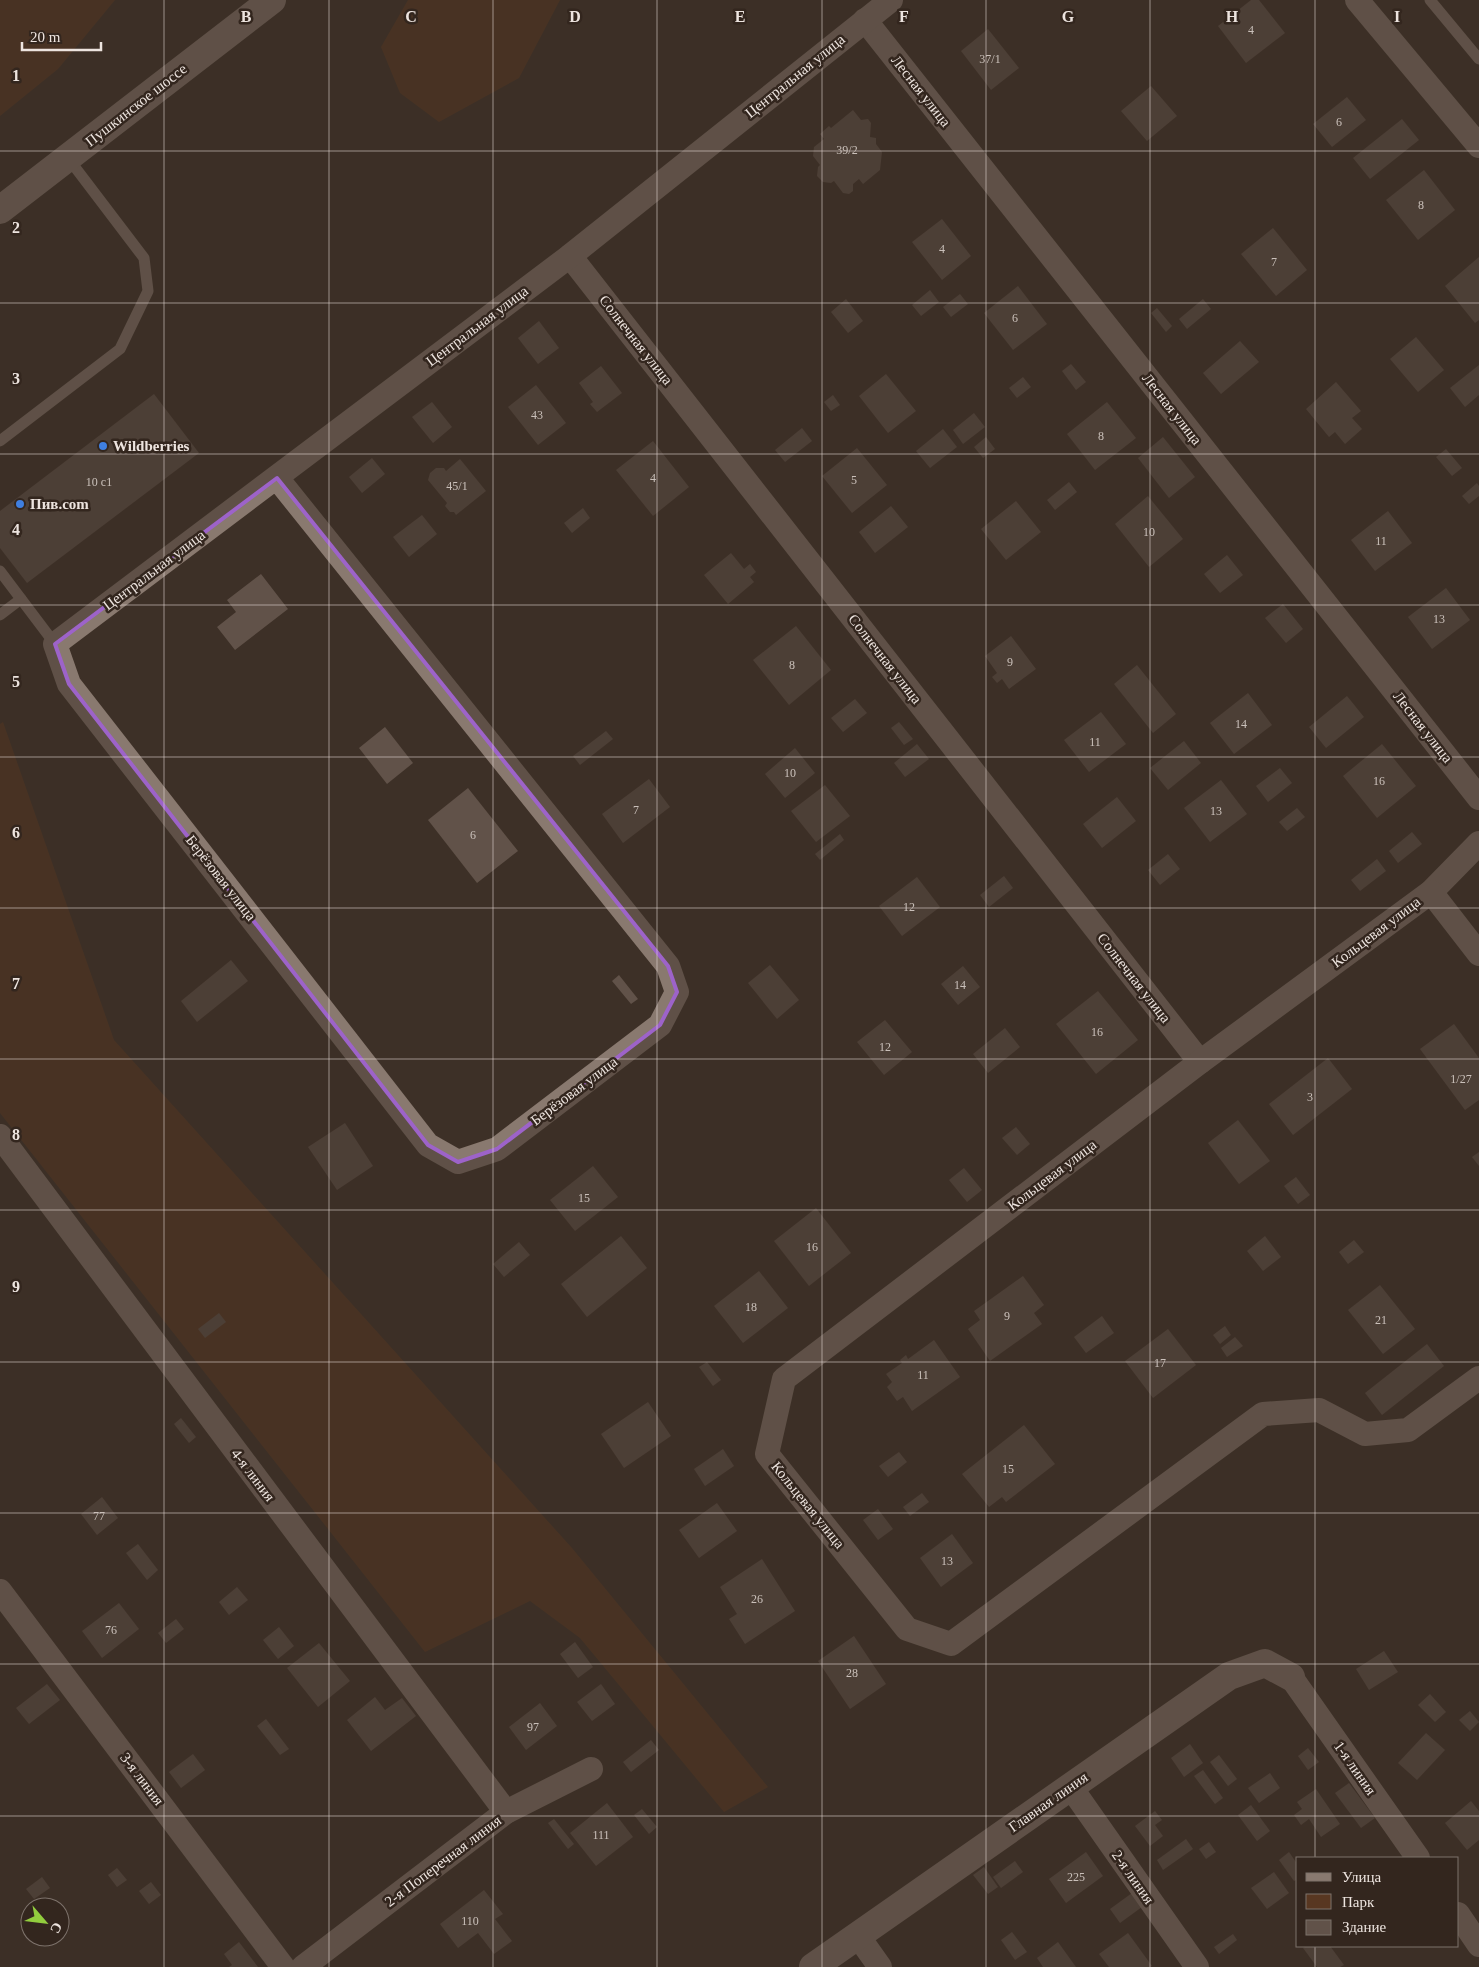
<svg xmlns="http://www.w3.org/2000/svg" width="1479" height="1967" font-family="'Times New Roman',serif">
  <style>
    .green { fill: #583721 }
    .building { fill: #615249 }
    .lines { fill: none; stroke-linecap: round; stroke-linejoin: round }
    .lane { stroke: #89796f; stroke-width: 11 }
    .street { stroke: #89796f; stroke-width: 24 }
    .secondary { stroke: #89796f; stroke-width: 28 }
    .marked { fill: none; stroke: #9d63c9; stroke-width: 4; stroke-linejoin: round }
    .grid { fill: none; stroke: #ede4df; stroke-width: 1; stroke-opacity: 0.55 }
    .shop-dot { fill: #3f7fe0; stroke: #33261e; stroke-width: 2 }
    .labels { text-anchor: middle; stroke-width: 5; stroke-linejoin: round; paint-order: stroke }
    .number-label { font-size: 12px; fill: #cac0ba }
    .street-label { font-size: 15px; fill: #ede4df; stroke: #33261e }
    .poi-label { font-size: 15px; font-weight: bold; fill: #ede4df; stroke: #33261e; text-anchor: start }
    .grid-label { font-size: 16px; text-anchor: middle; font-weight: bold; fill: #ede4df; stroke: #33261e; stroke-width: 5; stroke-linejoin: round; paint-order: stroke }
  </style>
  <rect width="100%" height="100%" fill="#3d3027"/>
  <g class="green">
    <path d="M0 0H115L58 69 0 116Z"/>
    <path d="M408 0H560L519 78 439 122 400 93 381 47Z"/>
    <path d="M3 722 114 1040 572 1548 768 1787 724 1812 580 1638 530 1601 425 1652 0 1113V724Z"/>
  </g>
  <g class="building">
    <path d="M1251 0H1259L1285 33 1246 63 1218 26Z"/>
    <path d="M988 29 1019 68 991 90 961 51Z"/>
    <path d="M1151 86 1177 116 1147 141 1121 111Z"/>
    <path d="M1347 97 1366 120 1332 147 1313 124Z"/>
    <path d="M853 110 861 120 868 119 871 123 870 137 876 138V144L882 152 880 170 863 184 859 179 853 184V191L849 194 843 193 834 181 831 183 823 182 817 176 818 167 820 165 813 156 814 147 824 139 820 134 829 126 831 128Z"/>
    <path d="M1402 119 1419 140 1370 179 1353 158Z"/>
    <path d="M1424 170 1455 210 1418 240 1386 200Z"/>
    <path d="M942 219 971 256 942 280 912 242Z"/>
    <path d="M1273 228 1307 270 1276 296 1241 254Z"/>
    <path d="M1479 257V320L1475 323 1445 286Z"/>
    <path d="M1018 286 1047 324 1013 350 984 313Z"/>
    <path d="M930 290 939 302 921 316 912 305Z"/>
    <path d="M960 294 968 304 951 317 943 307Z"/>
    <path d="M846 299 863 321 848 333 831 312Z"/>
    <path d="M1203 299 1211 309 1187 329 1179 319Z"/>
    <path d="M1157 308 1172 326 1166 332 1151 313Z"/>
    <path d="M539 321 559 348 538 364 518 338Z"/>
    <path d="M1416 337 1444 370 1418 392 1390 359Z"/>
    <path d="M1240 341 1259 362 1221 394 1203 373Z"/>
    <path d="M1071 364 1086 382 1076 390 1062 371Z"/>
    <path d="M1479 365V395L1465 407 1450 388Z"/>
    <path d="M601 366 622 393 597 412 590 404 593 402 579 383Z"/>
    <path d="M886 374 916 411 888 433 859 396Z"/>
    <path d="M1023 377 1031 387 1017 398 1009 388Z"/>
    <path d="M1336 382 1361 411 1352 418 1362 429 1345 444 1335 432 1329 437 1306 409Z"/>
    <path d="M536 385 566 423 538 445 508 407Z"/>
    <path d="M154 394 199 453 27 583 0 548V511Z"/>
    <path d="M833 395 840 405 831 411 824 402Z"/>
    <path d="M432 402 452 427 433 443 412 417Z"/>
    <path d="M1107 402 1136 438 1095 470 1067 434Z"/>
    <path d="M974 413 985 427 963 444 953 430Z"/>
    <path d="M802 428 812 441 785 462 775 450Z"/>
    <path d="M943 429 957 447 930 468 916 451Z"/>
    <path d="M986 437 995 449 983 458 974 447Z"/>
    <path d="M1163 437 1195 477 1169 498 1138 458Z"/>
    <path d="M653 441 689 487 653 516 616 470Z"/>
    <path d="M857 448 887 485 852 513 822 476Z"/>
    <path d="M1446 449 1462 468 1452 476 1436 457Z"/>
    <path d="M372 458 385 474 362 493 349 477Z"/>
    <path d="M460 459 486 491 456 515 454 512H450L445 506 447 503 428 480 430 473 436 468H444L446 471Z"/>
    <path d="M1069 482 1077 492 1055 510 1047 500Z"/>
    <path d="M1477 483 1479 486V496L1469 504 1462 496Z"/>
    <path d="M1148 496 1183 539 1149 567 1115 524Z"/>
    <path d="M1016 501 1041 532 1006 560 981 529Z"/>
    <path d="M891 506 908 527 875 553 859 532Z"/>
    <path d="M583 508 590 518 572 533 564 523Z"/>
    <path d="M1388 511 1412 543 1375 571 1351 540Z"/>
    <path d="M422 515 437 534 409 557 393 537Z"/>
    <path d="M731 553 744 569 750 564 756 572 750 577 754 582 728 604 704 575Z"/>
    <path d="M1227 555 1243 575 1220 593 1204 574Z"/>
    <path d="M261 574 288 609 235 650 217 627 236 612 227 600Z"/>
    <path d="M1446 588 1470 620 1432 649 1408 617Z"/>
    <path d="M1283 604 1303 629 1286 643 1265 618Z"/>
    <path d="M796 626 831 670 789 705 753 660Z"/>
    <path d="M1011 636 1036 669 1009 689 1002 679 997 683 992 677 997 673 985 656Z"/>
    <path d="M1137 665 1176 714 1153 733 1114 684Z"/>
    <path d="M1248 693 1272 725 1234 754 1210 723Z"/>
    <path d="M1347 696 1364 717 1326 748 1309 727Z"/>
    <path d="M855 699 867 713 843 732 831 718Z"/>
    <path d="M1101 712 1126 744 1089 772 1064 740Z"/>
    <path d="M899 722 913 739 904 745 891 728Z"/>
    <path d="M385 727 413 763 387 784 359 748Z"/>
    <path d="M606 731 613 739 580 765 573 756Z"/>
    <path d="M1184 741 1201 763 1168 790 1150 768Z"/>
    <path d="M917 744 929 759 905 777 894 763Z"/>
    <path d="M1382 744 1416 786 1377 818 1343 776Z"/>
    <path d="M795 748 815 773 785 798 765 774Z"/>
    <path d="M1280 768 1292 783 1268 802 1256 786Z"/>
    <path d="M649 779 670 807 623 843 602 814Z"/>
    <path d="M1221 780 1247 814 1210 842 1184 808Z"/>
    <path d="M825 785 850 816 816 842 791 811Z"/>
    <path d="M468 788 518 851 477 883 428 820Z"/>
    <path d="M1117 797 1136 821 1102 848 1083 824Z"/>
    <path d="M1297 808 1305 817 1287 831 1279 822Z"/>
    <path d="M1412 832 1422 844 1398 863 1389 851Z"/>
    <path d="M840 834 844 840 820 860 815 854Z"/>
    <path d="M1168 854 1180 869 1160 885 1148 870Z"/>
    <path d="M1377 859 1386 871 1360 891 1351 880Z"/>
    <path d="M1004 876 1013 888 989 907 980 895Z"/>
    <path d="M917 877 940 907 902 936 879 906Z"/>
    <path d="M231 960 248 981 197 1022 181 1001Z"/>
    <path d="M770 965 799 1000 777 1019 748 983Z"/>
    <path d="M963 966 980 987 958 1005 941 984Z"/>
    <path d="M619 975 638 999 631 1004 612 981Z"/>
    <path d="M1098 991 1138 1040 1096 1074 1056 1024Z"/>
    <path d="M885 1020 912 1052 884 1075 857 1042Z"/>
    <path d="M1454 1024 1479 1058V1100L1465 1110 1420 1049Z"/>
    <path d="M1005 1028 1020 1047 988 1073 973 1054Z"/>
    <path d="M1328 1058 1352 1089 1293 1135 1269 1104Z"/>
    <path d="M1238 1120 1270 1161 1239 1184 1208 1143Z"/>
    <path d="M345 1123 373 1166 337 1190 308 1147Z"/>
    <path d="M1016 1127 1030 1144 1017 1155 1002 1138Z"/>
    <path d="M1479 1152V1166L1472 1157Z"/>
    <path d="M593 1166 618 1197 575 1231 550 1200Z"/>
    <path d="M964 1168 982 1190 967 1202 949 1180Z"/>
    <path d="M1296 1177 1310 1195 1298 1204 1284 1186Z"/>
    <path d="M816 1208 851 1253 809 1286 774 1241Z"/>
    <path d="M621 1236 647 1268 587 1317 561 1284Z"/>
    <path d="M1265 1236 1281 1257 1263 1271 1247 1251Z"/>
    <path d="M1354 1240 1364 1252 1348 1264 1339 1252Z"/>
    <path d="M519 1242 530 1255 504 1277 493 1264Z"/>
    <path d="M759 1271 788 1308 743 1343 714 1306Z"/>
    <path d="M1023 1276 1044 1305 1034 1313 1042 1324 990 1361 968 1329 980 1320 974 1311Z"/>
    <path d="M1380 1285 1415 1329 1383 1354 1348 1310Z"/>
    <path d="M219 1313 226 1322 205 1338 198 1329Z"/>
    <path d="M1102 1316 1114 1333 1086 1353 1074 1337Z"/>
    <path d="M1225 1326 1231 1335 1220 1344 1213 1335Z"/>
    <path d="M1168 1329 1196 1365 1153 1398 1125 1361Z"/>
    <path d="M1235 1337 1243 1346 1227 1357 1221 1348Z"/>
    <path d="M934 1340 960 1377 912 1411 903 1397 897 1401 887 1387 892 1382 886 1374 902 1363 900 1360 906 1355 908 1359Z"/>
    <path d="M1427 1344 1444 1366 1382 1415 1365 1393Z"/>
    <path d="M707 1362 721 1380 713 1386 699 1367Z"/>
    <path d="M648 1402 671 1436 624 1468 601 1434Z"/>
    <path d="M181 1418 196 1437 189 1443 174 1424Z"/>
    <path d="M1024 1425 1055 1464 1006 1502 1002 1497 989 1507 962 1474Z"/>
    <path d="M723 1449 734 1466 705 1486 694 1469Z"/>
    <path d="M899 1452 907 1462 888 1477 879 1466Z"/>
    <path d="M922 1493 929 1502 910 1516 903 1507Z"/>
    <path d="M102 1497 118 1518 97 1535 81 1514Z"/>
    <path d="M717 1503 737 1531 699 1558 679 1530Z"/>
    <path d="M878 1509 893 1529 878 1540 863 1520Z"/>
    <path d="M952 1534 973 1563 941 1587 920 1558Z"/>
    <path d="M138 1544 158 1570 147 1580 126 1553Z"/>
    <path d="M762 1559 795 1611 745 1644 729 1619 737 1614 720 1587Z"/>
    <path d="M237 1587 248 1600 229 1615 219 1602Z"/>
    <path d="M119 1603 139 1629 102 1658 82 1631Z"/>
    <path d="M176 1619 184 1629 166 1643 158 1633Z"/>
    <path d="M279 1627 294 1646 278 1659 263 1640Z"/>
    <path d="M854 1636 886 1684 850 1709 818 1661Z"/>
    <path d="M575 1642 593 1667 578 1678 560 1654Z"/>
    <path d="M319 1643 350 1681 318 1707 287 1668Z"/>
    <path d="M1384 1651 1398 1672 1369 1690 1356 1669Z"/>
    <path d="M47 1684 60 1700 29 1724 16 1708Z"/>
    <path d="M601 1684 615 1704 592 1721 577 1702Z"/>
    <path d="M1430 1694 1446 1712 1435 1722 1418 1705Z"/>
    <path d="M375 1697 385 1710 402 1698 416 1716 371 1751 347 1720Z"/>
    <path d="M540 1703 557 1726 526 1750 509 1727Z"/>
    <path d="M1470 1711 1479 1722 1470 1731 1459 1720Z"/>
    <path d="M266 1719 289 1749 280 1755 257 1726Z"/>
    <path d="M1426 1733 1445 1750 1417 1780 1398 1763Z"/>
    <path d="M651 1740 659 1750 631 1772 623 1762Z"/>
    <path d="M1190 1744 1203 1763 1184 1777 1171 1758Z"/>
    <path d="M1308 1748 1319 1762 1308 1770 1298 1756Z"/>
    <path d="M193 1754 205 1770 181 1788 169 1772Z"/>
    <path d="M1219 1755 1237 1779 1228 1786 1210 1762Z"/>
    <path d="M1203 1770 1223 1798 1215 1804 1194 1776Z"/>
    <path d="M1270 1773 1280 1788 1259 1803 1248 1788Z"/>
    <path d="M1349 1783 1375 1818 1361 1828 1335 1793Z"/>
    <path d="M1316 1789 1340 1824 1321 1837 1309 1819 1301 1825 1294 1815 1302 1809 1297 1802Z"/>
    <path d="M1471 1801 1479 1811V1840L1467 1850 1445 1823Z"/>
    <path d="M607 1803 633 1837 596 1866 570 1833Z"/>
    <path d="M1251 1805 1270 1831 1257 1841 1238 1815Z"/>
    <path d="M642 1809 657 1827 649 1834 634 1815Z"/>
    <path d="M1155 1811 1162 1820 1155 1825 1163 1836 1150 1846 1135 1826Z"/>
    <path d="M554 1819 574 1844 568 1849 548 1823Z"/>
    <path d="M1186 1839 1193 1849 1163 1870 1157 1860Z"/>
    <path d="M1209 1842 1216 1852 1206 1859 1199 1849Z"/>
    <path d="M1086 1852 1103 1876 1066 1903 1049 1879Z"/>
    <path d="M1289 1852 1298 1865V1879L1294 1881 1279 1860Z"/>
    <path d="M1015 1861 1023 1872 1001 1888 993 1877Z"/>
    <path d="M984 1867 998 1887 988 1894 973 1875Z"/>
    <path d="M117 1868 127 1880 117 1887 108 1875Z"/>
    <path d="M1274 1872 1289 1893 1267 1909 1251 1888Z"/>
    <path d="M42 1877 50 1888 34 1899 26 1889Z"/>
    <path d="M151 1882 161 1895 149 1904 139 1891Z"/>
    <path d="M484 1890 503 1914 495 1919 512 1941 494 1954 478 1933 458 1948 440 1924Z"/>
    <path d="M1132 1893 1142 1907 1120 1923 1110 1909Z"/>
    <path d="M60 1914 67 1922 60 1927Z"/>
    <path d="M1012 1932 1027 1952 1015 1960 1001 1940Z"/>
    <path d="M1128 1933 1152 1966 1150 1967H1109L1099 1954Z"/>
    <path d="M1233 1934 1237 1940 1219 1954 1214 1947Z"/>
    <path d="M34 1937H48L39 1944Z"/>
    <path d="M239 1942 258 1967H229L232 1965 224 1954Z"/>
    <path d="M1058 1942 1076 1967H1043L1037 1958Z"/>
    <path d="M1307 1946H1330L1344 1965 1340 1967H1317L1303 1948Z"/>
  </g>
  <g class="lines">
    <g class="lane">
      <path d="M1430 0 1479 59"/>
      <path d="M0 441 120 349 148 291 144 258 68 158"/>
      <path d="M0 571 55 644"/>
      <path d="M0 615 21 599"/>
    </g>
    <g class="street">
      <path d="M1357 0 1479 146"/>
      <path d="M865 20 1479 798"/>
      <path d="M570 256 1200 1062"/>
      <path d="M277 478 668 966 677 992 660 1025 497 1149 458 1162 428 1145 69 684 55 644 570 256 891 0"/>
      <path d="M1479 843 1431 892 1200 1062 784 1379 767 1454 907 1629 951 1644 1263 1414 1319 1410 1365 1434 1408 1430 1479 1378"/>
      <path d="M1431 892 1479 954"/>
      <path d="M0 1136 506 1812"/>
      <path d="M0 1591 283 1967"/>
      <path d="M1291 1677 1418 1858"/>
      <path d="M1070 1786 1197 1967"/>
      <path d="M1458 1914 1479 1945"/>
      <path d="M858 1936 880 1967"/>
      <path d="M303 1967 506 1812 591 1769"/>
    </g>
    <g class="secondary">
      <path d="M0 210 272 0"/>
      <path d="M813 1967 1229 1676 1265 1663 1291 1677"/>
    </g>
  </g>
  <path d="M0 0H1479V1967H0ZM277 478 668 966 677 992 660 1025 497 1149 458 1162 428 1145 69 684 55 644Z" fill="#3d3027" fill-opacity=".55" fill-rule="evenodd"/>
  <path class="marked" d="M277 478 668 966 677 992 660 1025 497 1149 458 1162 428 1145 69 684 55 644Z"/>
  <path class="grid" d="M164 0V1967M329 0V1967M493 0V1967M657 0V1967M822 0V1967M986 0V1967M1150 0V1967M1315 0V1858M0 151H1479M0 303H1479M0 454H1479M0 605H1479M0 757H1479M0 908H1479M0 1059H1479M0 1210H1479M0 1362H1479M0 1513H1479M0 1664H1479M0 1816H1479M1315 1946V1967"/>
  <g class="shop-dot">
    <circle cx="103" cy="446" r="5"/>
    <circle cx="20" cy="504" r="5"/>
  </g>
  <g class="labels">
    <g class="number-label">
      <text x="1251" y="34">4</text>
      <text x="990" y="63">37/1</text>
      <text x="1339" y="126">6</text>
      <text x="847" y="154">39/2</text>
      <text x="1421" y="209">8</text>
      <text x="942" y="253">4</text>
      <text x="1274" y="266">7</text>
      <text x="1015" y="322">6</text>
      <text x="537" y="419">43</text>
      <text x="1101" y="440">8</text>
      <text x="653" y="482">4</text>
      <text x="854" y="484">5</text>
      <text x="99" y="486">10 с1</text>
      <text x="457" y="490">45/1</text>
      <text x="1149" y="536">10</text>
      <text x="1381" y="545">11</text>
      <text x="1439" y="623">13</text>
      <text x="1010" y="666">9</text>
      <text x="792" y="669">8</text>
      <text x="1241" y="728">14</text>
      <text x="1095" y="746">11</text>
      <text x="790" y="777">10</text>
      <text x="1379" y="785">16</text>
      <text x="636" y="814">7</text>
      <text x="1216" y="815">13</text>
      <text x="473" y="839">6</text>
      <text x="909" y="911">12</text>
      <text x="960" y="989">14</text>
      <text x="1097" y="1036">16</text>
      <text x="885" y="1051">12</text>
      <text x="1461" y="1083">1/27</text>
      <text x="1310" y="1101">3</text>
      <text x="584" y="1202">15</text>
      <text x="812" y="1251">16</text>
      <text x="751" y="1311">18</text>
      <text x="1007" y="1320">9</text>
      <text x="1381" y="1324">21</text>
      <text x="1160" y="1367">17</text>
      <text x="923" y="1379">11</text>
      <text x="1008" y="1473">15</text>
      <text x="99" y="1520">77</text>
      <text x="947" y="1565">13</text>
      <text x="757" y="1603">26</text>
      <text x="111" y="1634">76</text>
      <text x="852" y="1677">28</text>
      <text x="533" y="1731">97</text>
      <text x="601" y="1839">111</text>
      <text x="1076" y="1881">225</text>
      <text x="470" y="1925">110</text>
    </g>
    <g class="street-label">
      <text transform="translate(795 76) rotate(-39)" y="5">Центральная улица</text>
      <text transform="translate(921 91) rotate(52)" y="5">Лесная улица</text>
      <text transform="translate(136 105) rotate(-38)" y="5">Пушкинское шоссе</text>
      <text transform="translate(477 326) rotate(-37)" y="5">Центральная улица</text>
      <text transform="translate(636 340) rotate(52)" y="5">Солнечная улица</text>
      <text transform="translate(1172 409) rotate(52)" y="5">Лесная улица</text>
      <text transform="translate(154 570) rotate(-37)" y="5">Центральная улица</text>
      <text transform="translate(885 659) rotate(52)" y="5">Солнечная улица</text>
      <text transform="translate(1423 727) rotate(52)" y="5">Лесная улица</text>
      <text transform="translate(221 878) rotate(52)" y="5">Берёзовая улица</text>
      <text transform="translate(1376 932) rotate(-37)" y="5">Кольцевая улица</text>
      <text transform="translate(1134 978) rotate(52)" y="5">Солнечная улица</text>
      <text transform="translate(574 1091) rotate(-37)" y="5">Берёзовая улица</text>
      <text transform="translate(1052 1175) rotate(-37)" y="5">Кольцевая улица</text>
      <text transform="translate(253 1475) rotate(53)" y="5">4-я линия</text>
      <text transform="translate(808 1505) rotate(51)" y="5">Кольцевая улица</text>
      <text transform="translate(1355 1768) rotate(55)" y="5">1-я линия</text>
      <text transform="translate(142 1779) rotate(53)" y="5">3-я линия</text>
      <text transform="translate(1048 1802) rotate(-35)" y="5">Главная линия</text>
      <text transform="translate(443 1861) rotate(-37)" y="5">2-я Поперечная линия</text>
      <text transform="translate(1133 1877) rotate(55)" y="5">2-я линия</text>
    </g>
    <g class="poi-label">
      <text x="113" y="451">Wildberries</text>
      <text x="30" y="509">Пив.com</text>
    </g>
  </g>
  <g class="grid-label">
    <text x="246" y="22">B</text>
    <text x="411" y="22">C</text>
    <text x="575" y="22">D</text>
    <text x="740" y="22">E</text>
    <text x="904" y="22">F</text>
    <text x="1068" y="22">G</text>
    <text x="1232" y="22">H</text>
    <text x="1397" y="22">I</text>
    <text x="16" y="81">1</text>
    <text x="16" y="233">2</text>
    <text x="16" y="384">3</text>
    <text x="16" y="535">4</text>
    <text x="16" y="687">5</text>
    <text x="16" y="838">6</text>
    <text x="16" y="989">7</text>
    <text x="16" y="1140">8</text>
    <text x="16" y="1292">9</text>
  </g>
  <rect x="1296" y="1857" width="162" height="90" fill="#33261e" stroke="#7d726b"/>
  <rect x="1306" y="1873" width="25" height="8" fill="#89796f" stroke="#7d726b"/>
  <text x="1342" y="1882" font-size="15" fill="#ede4df">Улица</text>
  <rect x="1306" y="1894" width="25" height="15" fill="#583721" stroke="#7d726b"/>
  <text x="1342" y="1907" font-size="15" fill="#ede4df">Парк</text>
  <rect x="1306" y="1920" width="25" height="15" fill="#615249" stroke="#7d726b"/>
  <text x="1342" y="1932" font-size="15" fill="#ede4df">Здание</text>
  <g transform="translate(45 1922) rotate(118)"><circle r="24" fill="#33261e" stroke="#7d726b"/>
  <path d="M0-4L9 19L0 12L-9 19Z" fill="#92cd3e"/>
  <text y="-8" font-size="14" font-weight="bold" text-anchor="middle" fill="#ede4df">С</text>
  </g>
  <path d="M22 42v8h79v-8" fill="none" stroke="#ede4df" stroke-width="2.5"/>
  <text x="30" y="42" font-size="15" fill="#ede4df" stroke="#33261e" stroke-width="4" paint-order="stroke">20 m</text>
</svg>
